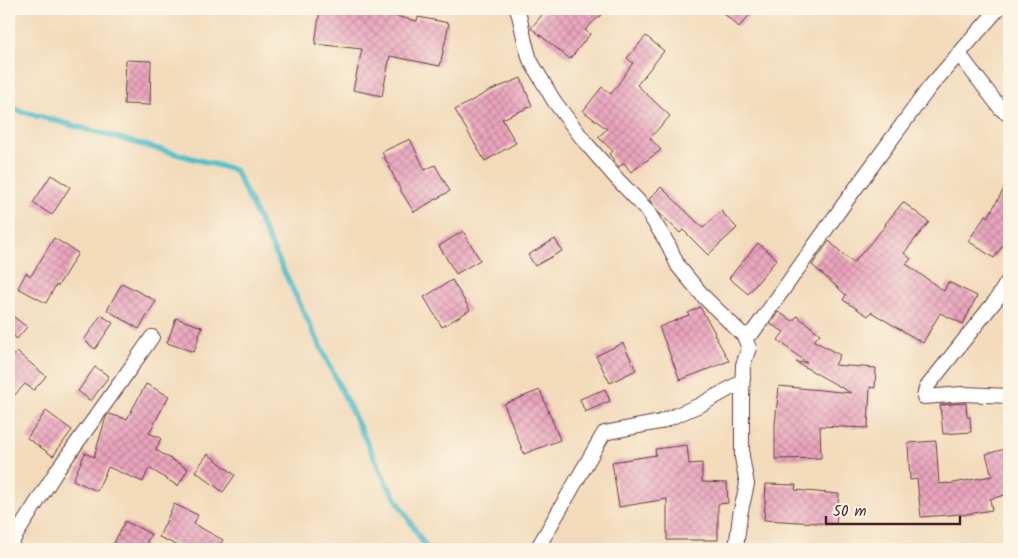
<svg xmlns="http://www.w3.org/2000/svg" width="1018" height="558" font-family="Kalam,sans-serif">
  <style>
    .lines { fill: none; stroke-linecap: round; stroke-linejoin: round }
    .stream { stroke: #50bec8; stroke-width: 5.5 }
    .building { fill: url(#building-cross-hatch) }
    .minor-casing { stroke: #633b40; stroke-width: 16 }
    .minor { stroke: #fff; stroke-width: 14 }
  </style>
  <defs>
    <pattern id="building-cross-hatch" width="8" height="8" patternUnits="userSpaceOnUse" patternTransform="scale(1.25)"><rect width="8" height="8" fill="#eaa5be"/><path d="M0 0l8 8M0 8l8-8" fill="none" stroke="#c0869b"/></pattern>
  </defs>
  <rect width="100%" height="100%" fill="#fcf5e5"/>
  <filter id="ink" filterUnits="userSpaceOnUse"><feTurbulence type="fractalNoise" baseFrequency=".02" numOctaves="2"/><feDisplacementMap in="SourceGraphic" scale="10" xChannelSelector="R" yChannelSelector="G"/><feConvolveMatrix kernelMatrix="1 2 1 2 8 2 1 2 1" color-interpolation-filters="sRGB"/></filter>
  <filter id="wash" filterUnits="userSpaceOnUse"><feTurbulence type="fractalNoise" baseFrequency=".0096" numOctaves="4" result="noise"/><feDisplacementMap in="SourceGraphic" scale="20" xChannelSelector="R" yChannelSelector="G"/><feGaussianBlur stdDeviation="1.12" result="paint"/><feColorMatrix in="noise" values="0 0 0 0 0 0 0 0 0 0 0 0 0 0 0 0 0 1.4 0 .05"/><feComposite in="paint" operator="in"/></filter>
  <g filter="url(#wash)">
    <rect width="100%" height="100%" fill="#f2daba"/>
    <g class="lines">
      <path class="stream" d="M9 108 235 170 387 484 427 549"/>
    </g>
    <g id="blocks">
      <g class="building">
        <path d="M320 9H340L373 13V11L417 21 418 17 449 23 440 66 390 56 382 96 353 90 362 49 315 44Z"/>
        <path d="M547 9H607L585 30 590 34 570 59 531 28Z"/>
        <path d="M719 9H755L739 27Z"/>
        <path d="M646 36 664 51 637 85 670 116 650 138 661 150 631 172 624 163 619 167 609 154 613 151 598 137 607 129 583 111 602 87 611 94 633 63 627 58Z"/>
        <path d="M126 60 151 61 150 105 124 104Z"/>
        <path d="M521 78 532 106 502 119 516 143 485 161 455 110 489 91Z"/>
        <path d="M410 139 425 170 435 165 450 191 414 212 402 193 382 152Z"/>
        <path d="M51 175 70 187 52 215 33 203Z"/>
        <path d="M1009 180V236L994 258 968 241 986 215 988 217Z"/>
        <path d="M661 187 703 228 721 211 737 228 708 255 683 230 680 233 657 211 649 199Z"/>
        <path d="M903 202 929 222 904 253 911 259 906 264 944 291 948 282 977 296 963 324 940 313 923 343 871 312 868 316 843 300 846 295 812 265 829 241 853 263 886 225 885 224Z"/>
        <path d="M463 231 480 260 456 274 439 246Z"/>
        <path d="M54 238 78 253 58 286 56 285 46 303 18 288 26 273 31 276Z"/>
        <path d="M555 239 562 251 535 266 528 255Z"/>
        <path d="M758 243 777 259 748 294 729 278Z"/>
        <path d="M452 280 470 310 442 327 424 297Z"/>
        <path d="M122 283 156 301 139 329 107 310Z"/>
        <path d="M700 307 715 333 714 334 729 361 680 380 659 327 689 315 688 313Z"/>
        <path d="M778 312 793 321 797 316 820 334 814 341 840 355 835 365 876 368 875 388 870 387 868 428 820 426 821 458 775 459V424L779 386 851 393 796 362 807 363 778 340 784 332 770 324Z"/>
        <path d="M9 313 27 327 17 339 9 332Z"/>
        <path d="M101 315 113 323 95 349 84 340Z"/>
        <path d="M176 318 202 327 194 352 167 343Z"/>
        <path d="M623 343 636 370 610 383 596 356Z"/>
        <path d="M17 352 46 376 34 390 25 384 9 401V361Z"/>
        <path d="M95 367 109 376 91 401 78 391Z"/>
        <path d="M146 384 169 396 149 433 161 438 156 450 188 469 178 486 149 468 143 482 108 467 97 491 73 480 85 453 94 457 106 417 109 414 127 419Z"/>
        <path d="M605 389 610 401 585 412 580 399Z"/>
        <path d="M540 390 560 440 524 454 504 404Z"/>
        <path d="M966 403 967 417H970L971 432 943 434 940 405Z"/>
        <path d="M46 411 72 430 53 456 27 438Z"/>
        <path d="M936 441 939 484 948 483V484L992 476 986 454 1009 448V494L990 499 992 510 961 515V514L921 517 917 479 910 480 908 443Z"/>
        <path d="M687 445 689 464 702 463V482L727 483 728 503 718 504V540H667V499L619 507 612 462 656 455 655 449Z"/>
        <path d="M208 454 235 475 223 492 195 471Z"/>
        <path d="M766 484 796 485 795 490 839 494 836 524 764 520Z"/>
        <path d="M174 504 198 515 194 524 223 540 217 549H185L159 537Z"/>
        <path d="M125 521 151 534 143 549H111Z"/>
      </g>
    </g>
  </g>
  <g filter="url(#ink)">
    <use href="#blocks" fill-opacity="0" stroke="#633b40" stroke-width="1"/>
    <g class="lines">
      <defs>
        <g id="minor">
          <path d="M517 9 519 15 525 42 530 60 554 101 585 142 618 180 646 209 669 246 678 266 704 297 744 336 749 348 743 365 742 399V457L747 484 740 515 736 549"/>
          <path d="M959 54 1001 109 1009 115"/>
          <path d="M1009 279 996 300 926 388 924 397 963 394 1009 396"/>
          <path d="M744 336 753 332 844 204 929 88 998 9"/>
          <path d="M9 546 58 469 120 383 152 337"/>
          <path d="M537 549 604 433 660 422 700 405 738 384 743 378"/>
        </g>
      </defs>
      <use href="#minor" class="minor-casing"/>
      <use href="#minor" class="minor"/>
    </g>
  </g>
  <rect width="1018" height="558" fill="none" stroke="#fcf5e5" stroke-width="30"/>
  <path d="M826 516v8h134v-8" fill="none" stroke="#4a1f2b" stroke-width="2.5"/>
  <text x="833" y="516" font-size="15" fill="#4a1f2b" stroke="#fcf5e5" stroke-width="4" paint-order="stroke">50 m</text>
</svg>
